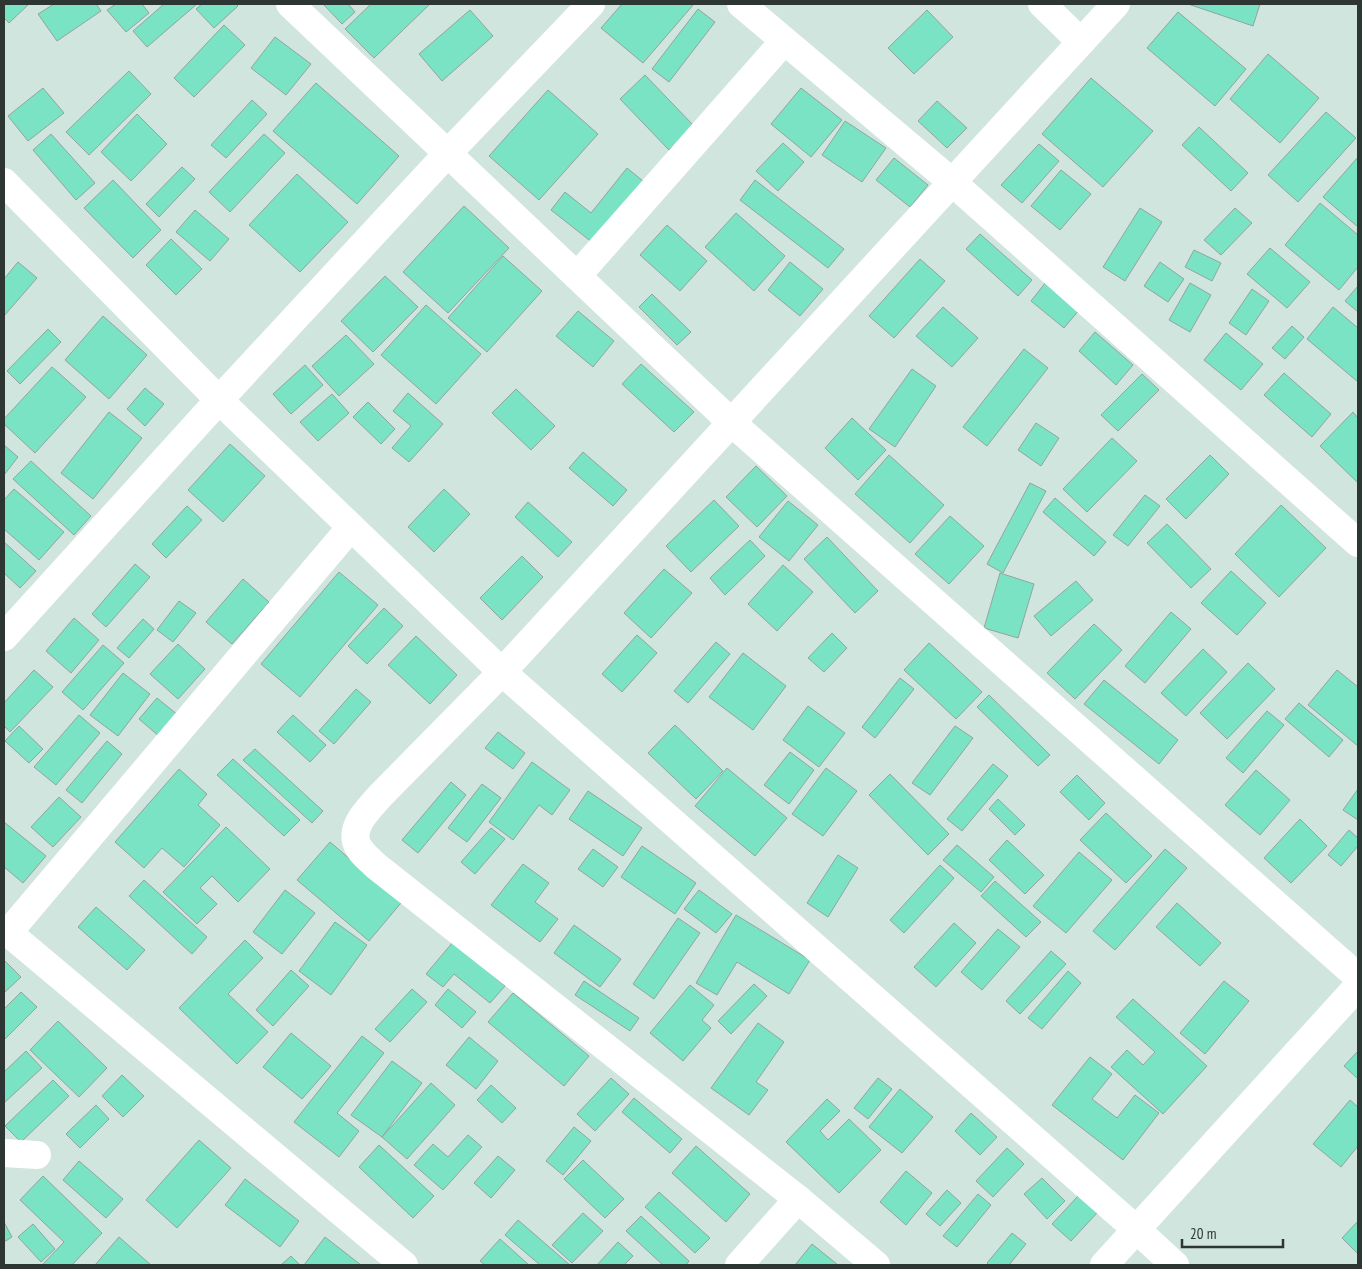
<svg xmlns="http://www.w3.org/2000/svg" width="1362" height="1269" font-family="'PT Sans Narrow',sans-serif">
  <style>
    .building { fill: #79e3c3; stroke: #91a59e }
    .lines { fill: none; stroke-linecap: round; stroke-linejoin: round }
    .street { stroke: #fff; stroke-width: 28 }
  </style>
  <rect width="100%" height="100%" fill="#d0e5dd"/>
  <g class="building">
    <path d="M4 4H29L9 23 4 18Z"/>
    <path d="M54 4H96L101 11 57 41 38 14Z"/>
    <path d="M116 4H142L149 13 126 32 107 10Z"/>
    <path d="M164 4H197L147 47 133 31Z"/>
    <path d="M202 4H236L238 6 214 28 196 9Z"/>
    <path d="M323 4H348L355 12 342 24Z"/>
    <path d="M371 4H430L374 58 345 29Z"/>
    <path d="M622 4H694L643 63 601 28Z"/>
    <path d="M1188 4H1260L1253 26Z"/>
    <path d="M698 9 715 22 669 82 652 69Z"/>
    <path d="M470 10 493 36 442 81 419 54Z"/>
    <path d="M927 10 953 37 914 74 888 48Z"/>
    <path d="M1178 12 1246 69 1215 106 1147 48Z"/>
    <path d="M224 25 245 45 194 97 174 78Z"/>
    <path d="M275 37 311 64 286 95 251 68Z"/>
    <path d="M1268 54 1319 98 1280 143 1230 99Z"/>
    <path d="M129 71 151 94 89 155 66 132Z"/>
    <path d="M645 75 694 126 669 150 620 99Z"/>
    <path d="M1091 78 1153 131 1103 187 1042 134Z"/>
    <path d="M316 83 399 156 357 204 273 131Z"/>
    <path d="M43 88 64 113 28 141 8 116Z"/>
    <path d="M801 88 842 120 811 157 771 124Z"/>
    <path d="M548 90 598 134 539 200 489 156Z"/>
    <path d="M252 100 267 114 226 158 211 145Z"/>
    <path d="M937 101 967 128 947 148 918 121Z"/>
    <path d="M1326 112 1356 138 1298 202 1268 175Z"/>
    <path d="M137 114 167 144 131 181 101 152Z"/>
    <path d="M845 121 886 148 862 182 822 155Z"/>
    <path d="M1199 127 1248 173 1231 191 1182 145Z"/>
    <path d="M51 134 95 183 76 200 33 150Z"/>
    <path d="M264 134 285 153 230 212 209 192Z"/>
    <path d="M783 143 804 162 778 191 756 171Z"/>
    <path d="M1039 144 1059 161 1022 203 1001 185Z"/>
    <path d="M1358 157V227L1323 197Z"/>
    <path d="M894 158 928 185 910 207 876 180Z"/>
    <path d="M182 167 195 179 159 217 146 204Z"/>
    <path d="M627 168 643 181 593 243 551 210 565 192 591 213Z"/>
    <path d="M1061 170 1091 194 1060 230 1031 206Z"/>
    <path d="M297 174 348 222 300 272 249 225Z"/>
    <path d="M113 180 161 230 133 258 84 208Z"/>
    <path d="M755 180 844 249 828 268 740 200Z"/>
    <path d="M1320 203 1358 235V267L1339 290 1285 245Z"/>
    <path d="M464 206 509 248 448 313 403 272Z"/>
    <path d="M1140 208 1162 222 1125 281 1103 267Z"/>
    <path d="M1235 208 1252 223 1221 255 1204 240Z"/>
    <path d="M195 210 229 239 210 261 176 232Z"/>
    <path d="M736 213 785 256 754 291 705 247Z"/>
    <path d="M667 225 707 261 680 291 640 255Z"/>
    <path d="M980 234 1032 280 1018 296 966 249Z"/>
    <path d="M171 239 202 269 176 295 146 265Z"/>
    <path d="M1270 248 1310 282 1287 308 1247 274Z"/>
    <path d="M1194 250 1221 263 1212 281 1185 267Z"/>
    <path d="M503 256 542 291 487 352 448 318Z"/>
    <path d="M920 259 945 281 894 338 869 316Z"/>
    <path d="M18 262 37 278 4 316V279Z"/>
    <path d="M790 262 823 289 800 316 768 290Z"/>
    <path d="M1160 262 1184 279 1168 302 1144 286Z"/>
    <path d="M385 276 418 307 373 352 341 321Z"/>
    <path d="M1046 282 1080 309 1064 328 1031 301Z"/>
    <path d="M1190 283 1211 295 1190 332 1169 320Z"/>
    <path d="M1358 286V312L1345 301Z"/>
    <path d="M1252 289 1269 301 1246 335 1229 323Z"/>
    <path d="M652 294 691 332 677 345 639 307Z"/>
    <path d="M426 305 481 354 436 404 381 355Z"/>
    <path d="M943 307 978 338 952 367 916 336Z"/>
    <path d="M1333 307 1358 328V382L1307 339Z"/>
    <path d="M578 311 614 341 593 367 556 336Z"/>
    <path d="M103 316 147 355 109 399 65 360Z"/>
    <path d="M1292 326 1304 337 1285 359 1272 348Z"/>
    <path d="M48 329 61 342 20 384 7 371Z"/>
    <path d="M1095 332 1133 365 1116 385 1079 351Z"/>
    <path d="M1226 333 1263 364 1241 390 1204 360Z"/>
    <path d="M346 335 374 364 339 396 312 366Z"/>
    <path d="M1024 349 1048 368 987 446 963 427Z"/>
    <path d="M641 364 694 412 674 432 622 384Z"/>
    <path d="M305 365 323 385 291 414 273 394Z"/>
    <path d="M52 367 86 397 35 453 4 424V419Z"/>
    <path d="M912 369 936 386 895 447 869 429Z"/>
    <path d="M1284 373 1331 414 1312 437 1264 395Z"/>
    <path d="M1142 374 1159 390 1118 431 1101 415Z"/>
    <path d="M145 388 164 404 145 426 127 409Z"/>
    <path d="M516 389 555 426 531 450 492 413Z"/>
    <path d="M408 393 443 424 409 462 392 448 411 426 393 411Z"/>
    <path d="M332 394 349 413 318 441 300 422Z"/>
    <path d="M368 402 395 429 381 444 353 417Z"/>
    <path d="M109 412 142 438 93 499 61 473Z"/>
    <path d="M1353 412 1358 418V483L1320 446Z"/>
    <path d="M852 418 886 450 858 480 825 448Z"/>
    <path d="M1036 423 1059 438 1041 466 1018 450Z"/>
    <path d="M1112 438 1137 461 1087 512 1063 489Z"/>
    <path d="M230 444 265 476 223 522 188 490Z"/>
    <path d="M4 445 18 457 4 475Z"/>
    <path d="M583 452 627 490 613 506 569 468Z"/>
    <path d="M889 455 944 505 910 543 855 494Z"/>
    <path d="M1210 455 1229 474 1186 519 1166 499Z"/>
    <path d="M31 461 91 516 74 535 13 479Z"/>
    <path d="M756 466 787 496 757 527 726 497Z"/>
    <path d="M1030 483 1046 491 1003 573 987 564Z"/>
    <path d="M14 489 64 532 39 560 4 529V500Z"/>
    <path d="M444 489 470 514 434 552 408 527Z"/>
    <path d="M1145 495 1160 506 1128 546 1113 535Z"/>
    <path d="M1055 498 1106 542 1094 556 1043 512Z"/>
    <path d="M714 500 739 526 691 572 666 546Z"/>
    <path d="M788 501 818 525 789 561 759 537Z"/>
    <path d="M528 502 572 542 558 557 515 517Z"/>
    <path d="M1281 505 1326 548 1279 597 1235 554Z"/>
    <path d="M187 506 202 520 166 558 152 544Z"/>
    <path d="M950 516 984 546 949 584 915 554Z"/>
    <path d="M1167 524 1211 569 1191 588 1147 543Z"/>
    <path d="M827 537 878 591 855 613 804 559Z"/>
    <path d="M750 540 765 556 725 595 710 578Z"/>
    <path d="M4 542 36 571 20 588 4 573Z"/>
    <path d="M522 556 543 577 502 620 480 598Z"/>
    <path d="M135 564 150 577 106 627 92 614Z"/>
    <path d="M783 565 813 592 777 631 748 604Z"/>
    <path d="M664 569 692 593 651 638 624 613Z"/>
    <path d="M1231 571 1266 603 1237 635 1201 603Z"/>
    <path d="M339 572 378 605 300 697 261 664Z"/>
    <path d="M1000 573 1034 584 1018 638 984 628Z"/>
    <path d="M243 579 269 602 232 644 206 622Z"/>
    <path d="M1076 581 1093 600 1051 636 1034 616Z"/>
    <path d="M179 601 196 613 173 642 157 630Z"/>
    <path d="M384 608 403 626 367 664 348 646Z"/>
    <path d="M1171 612 1191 629 1145 683 1125 666Z"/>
    <path d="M74 618 99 640 71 673 46 651Z"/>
    <path d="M143 619 154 629 129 658 117 648Z"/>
    <path d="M1094 624 1122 650 1075 699 1047 673Z"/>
    <path d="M832 633 847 648 824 672 808 658Z"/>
    <path d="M637 635 657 653 622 692 602 674Z"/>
    <path d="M416 636 457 675 430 704 388 665Z"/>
    <path d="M716 642 730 654 688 703 674 691Z"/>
    <path d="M929 643 982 692 956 719 904 670Z"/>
    <path d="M178 644 205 669 178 699 150 674Z"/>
    <path d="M103 645 124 663 83 710 62 692Z"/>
    <path d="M1203 649 1227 672 1186 716 1161 693Z"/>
    <path d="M743 653 786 686 753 730 709 697Z"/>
    <path d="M1248 663 1275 689 1227 739 1200 713Z"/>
    <path d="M34 670 53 687 10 732 4 726V703Z"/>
    <path d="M1337 670 1358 687V746L1308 705Z"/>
    <path d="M123 673 150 694 118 736 90 715Z"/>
    <path d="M900 678 914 689 875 738 862 727Z"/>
    <path d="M1104 680 1178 740 1159 764 1084 704Z"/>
    <path d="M356 689 371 702 334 744 319 731Z"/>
    <path d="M989 695 1050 755 1038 766 977 707Z"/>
    <path d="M157 698 178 715 160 737 139 719Z"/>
    <path d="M1299 703 1343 740 1329 757 1285 719Z"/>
    <path d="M808 706 845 733 819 767 783 740Z"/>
    <path d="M1267 711 1284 725 1243 773 1226 758Z"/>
    <path d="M79 715 100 733 56 785 34 767Z"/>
    <path d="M293 715 326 745 310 762 277 732Z"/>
    <path d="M675 725 723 771 696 799 648 753Z"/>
    <path d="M19 726 43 749 29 763 5 741Z"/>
    <path d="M955 726 973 738 930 795 912 783Z"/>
    <path d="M498 732 525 753 513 769 485 748Z"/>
    <path d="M107 741 122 754 82 803 66 790Z"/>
    <path d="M255 749 323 811 312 823 243 760Z"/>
    <path d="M790 752 814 770 789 804 764 785Z"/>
    <path d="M233 759 300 820 284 836 217 775Z"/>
    <path d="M532 762 570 790 552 815 539 805 513 840 489 822Z"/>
    <path d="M993 764 1008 776 962 831 947 819Z"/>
    <path d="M727 768 787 818 755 856 695 806Z"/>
    <path d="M826 768 857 791 823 836 792 814Z"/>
    <path d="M179 769 207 794 198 805 220 825 184 867 162 848 144 868 115 842Z"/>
    <path d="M1256 770 1290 800 1260 835 1225 805Z"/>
    <path d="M890 774 949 834 928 855 869 795Z"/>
    <path d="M1077 775 1105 803 1089 820 1060 792Z"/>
    <path d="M451 782 466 795 418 853 402 840Z"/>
    <path d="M482 784 501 798 467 842 448 828Z"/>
    <path d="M1358 789V820L1343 810Z"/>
    <path d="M588 791 642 828 623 856 569 819Z"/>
    <path d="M59 797 81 817 53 847 31 827Z"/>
    <path d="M998 799 1025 825 1015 835 989 809Z"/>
    <path d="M1106 813 1152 856 1126 883 1080 840Z"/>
    <path d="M1300 819 1327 846 1291 883 1264 858Z"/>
    <path d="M4 822 46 856 23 883 4 867Z"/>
    <path d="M226 827 270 869 238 902 212 876 200 888 217 904 197 924 163 892Z"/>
    <path d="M491 828 505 839 475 874 461 862Z"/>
    <path d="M1349 830 1358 838V846L1341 866 1328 855Z"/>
    <path d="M1007 840 1044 875 1025 894 989 860Z"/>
    <path d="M330 842 401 903 369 941 297 880Z"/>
    <path d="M957 845 994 877 981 892 943 860Z"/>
    <path d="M642 846 696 883 675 914 621 877Z"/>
    <path d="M593 849 618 867 603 887 578 869Z"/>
    <path d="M1165 849 1187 868 1115 950 1093 931Z"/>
    <path d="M1079 852 1112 880 1066 933 1033 906Z"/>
    <path d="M838 855 858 868 828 917 807 903Z"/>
    <path d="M523 864 549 883 535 902 558 919 540 942 491 905Z"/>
    <path d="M940 865 954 878 904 933 890 920Z"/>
    <path d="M144 880 207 937 192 954 129 896Z"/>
    <path d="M995 881 1041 922 1026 937 981 896Z"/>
    <path d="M285 890 315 913 282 954 253 932Z"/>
    <path d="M699 890 732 914 716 933 684 909Z"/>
    <path d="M1177 903 1221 943 1200 966 1156 927Z"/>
    <path d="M96 907 145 950 127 970 78 927Z"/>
    <path d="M736 915 810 960 789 994 737 962 717 995 696 983Z"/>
    <path d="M678 918 700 933 654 999 633 984Z"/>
    <path d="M335 922 367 945 331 995 299 971Z"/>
    <path d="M954 923 976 943 936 987 914 967Z"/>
    <path d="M574 925 621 959 600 987 554 953Z"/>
    <path d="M998 929 1020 947 982 990 961 972Z"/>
    <path d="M245 940 263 958 228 994 268 1032 237 1064 179 1008Z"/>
    <path d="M453 942 505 986 490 1003 454 974 443 987 426 974Z"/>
    <path d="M1051 951 1066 964 1020 1014 1006 1001Z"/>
    <path d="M4 960 21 977 4 993Z"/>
    <path d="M291 970 309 986 273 1026 256 1010Z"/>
    <path d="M1068 971 1081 983 1042 1029 1028 1018Z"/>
    <path d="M584 981 639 1018 630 1031 575 995Z"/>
    <path d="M1224 981 1249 1001 1205 1054 1180 1033Z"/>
    <path d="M754 984 767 996 731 1034 718 1021Z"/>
    <path d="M690 985 714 1005 702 1020 711 1028 683 1061 650 1033Z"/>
    <path d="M412 989 427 1002 390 1042 375 1029Z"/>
    <path d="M448 989 476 1012 462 1028 435 1005Z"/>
    <path d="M21 992 37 1007 4 1040V1009Z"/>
    <path d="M513 993 589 1056 564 1086 488 1022Z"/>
    <path d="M1133 999 1207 1066 1163 1114 1111 1067 1127 1050 1143 1065 1155 1052 1116 1017Z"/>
    <path d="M58 1021 107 1068 79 1097 30 1050Z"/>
    <path d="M758 1023 784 1042 756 1082 768 1090 749 1115 711 1088Z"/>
    <path d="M291 1033 331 1066 302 1099 263 1067Z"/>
    <path d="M362 1036 384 1053 337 1113 359 1131 339 1157 294 1122Z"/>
    <path d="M469 1037 498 1061 476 1089 446 1065Z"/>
    <path d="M26 1051 42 1068 4 1103V1072Z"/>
    <path d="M1358 1051V1079L1344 1066Z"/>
    <path d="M1090 1057 1112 1074 1092 1099 1117 1118 1135 1095 1159 1113 1123 1160 1052 1105Z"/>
    <path d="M392 1061 422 1083 382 1137 351 1115Z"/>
    <path d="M122 1075 144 1096 123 1117 102 1096Z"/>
    <path d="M611 1078 629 1094 595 1131 577 1114Z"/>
    <path d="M878 1078 892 1089 868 1119 854 1108Z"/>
    <path d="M53 1080 69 1096 21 1142 5 1126Z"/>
    <path d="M431 1083 455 1105 407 1159 382 1137Z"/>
    <path d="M491 1085 516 1108 502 1123 477 1100Z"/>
    <path d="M900 1089 933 1117 902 1153 869 1127Z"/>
    <path d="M634 1098 682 1139 670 1153 622 1112Z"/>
    <path d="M827 1099 840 1111 820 1131 828 1140 849 1119 881 1150 839 1193 786 1142Z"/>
    <path d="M1350 1100 1358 1107V1146L1341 1167 1313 1144Z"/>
    <path d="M96 1105 109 1119 80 1148 66 1134Z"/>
    <path d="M971 1113 997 1137 980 1155 955 1131Z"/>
    <path d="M574 1127 591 1141 563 1175 546 1161Z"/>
    <path d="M468 1135 482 1147 443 1190 414 1165 433 1144 448 1157Z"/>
    <path d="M199 1140 231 1168 177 1228 146 1200Z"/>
    <path d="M379 1145 434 1196 413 1218 359 1167Z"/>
    <path d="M696 1146 750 1194 726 1222 672 1173Z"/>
    <path d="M1007 1148 1024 1164 993 1197 976 1181Z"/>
    <path d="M498 1156 515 1170 491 1198 474 1183Z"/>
    <path d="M583 1160 624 1199 605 1218 564 1179Z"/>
    <path d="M79 1161 123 1199 106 1218 63 1180Z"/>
    <path d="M906 1171 932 1193 906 1225 880 1202Z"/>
    <path d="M43 1176 102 1233 72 1265H42L64 1242 20 1200Z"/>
    <path d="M1042 1178 1065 1201 1047 1219 1024 1194Z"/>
    <path d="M245 1179 299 1221 280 1247 225 1205Z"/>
    <path d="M947 1190 961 1203 940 1226 926 1214Z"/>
    <path d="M659 1192 710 1238 695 1253 645 1207Z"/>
    <path d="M978 1194 991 1205 957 1247 943 1236Z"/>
    <path d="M1078 1196 1097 1213 1071 1241 1052 1224Z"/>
    <path d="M583 1213 603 1231 572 1263 552 1245Z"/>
    <path d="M641 1216 689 1261 686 1265H663L626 1231Z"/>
    <path d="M518 1220 570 1265H540L505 1235Z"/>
    <path d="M1358 1221V1254L1342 1238Z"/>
    <path d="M4 1222 12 1237 4 1242Z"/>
    <path d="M33 1224 55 1249 41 1262 18 1237Z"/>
    <path d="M1012 1233 1026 1244 1009 1265H989L987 1263Z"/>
    <path d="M119 1237 151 1265H95Z"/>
    <path d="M325 1237 361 1265H304Z"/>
    <path d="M500 1239 529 1265H485L480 1261Z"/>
    <path d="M618 1242 633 1256 624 1265H597Z"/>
    <path d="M812 1244 838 1265H795Z"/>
    <path d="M291 1256 300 1265H281Z"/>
  </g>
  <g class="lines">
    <g class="street">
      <path d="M290 4 732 423 1358 977"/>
      <path d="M741 4 952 182 1358 543"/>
      <path d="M1042 4 1081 42"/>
      <path d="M4 182 219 400 502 672 1137 1230 1175 1265"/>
      <path d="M577 276 784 41"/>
      <path d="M4 637 219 400 448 153 591 4"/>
      <path d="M4 929 404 1265"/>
      <path d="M8 933 351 527"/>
      <path d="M4 1153 37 1155"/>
      <path d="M739 1265 798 1199"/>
      <path d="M876 1265 798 1199 376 866C369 859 358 851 356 841 352 824 369 809 379 797L502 672 1116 4"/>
      <path d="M1104 1265 1358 986"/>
    </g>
  </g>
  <rect width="1362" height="1269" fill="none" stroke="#2e3633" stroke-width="10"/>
  <path d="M1182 1239v8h101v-8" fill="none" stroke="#2e3633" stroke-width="2.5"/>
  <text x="1190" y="1239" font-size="15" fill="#2e3633" stroke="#d0e5dd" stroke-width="4" paint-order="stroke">20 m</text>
</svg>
